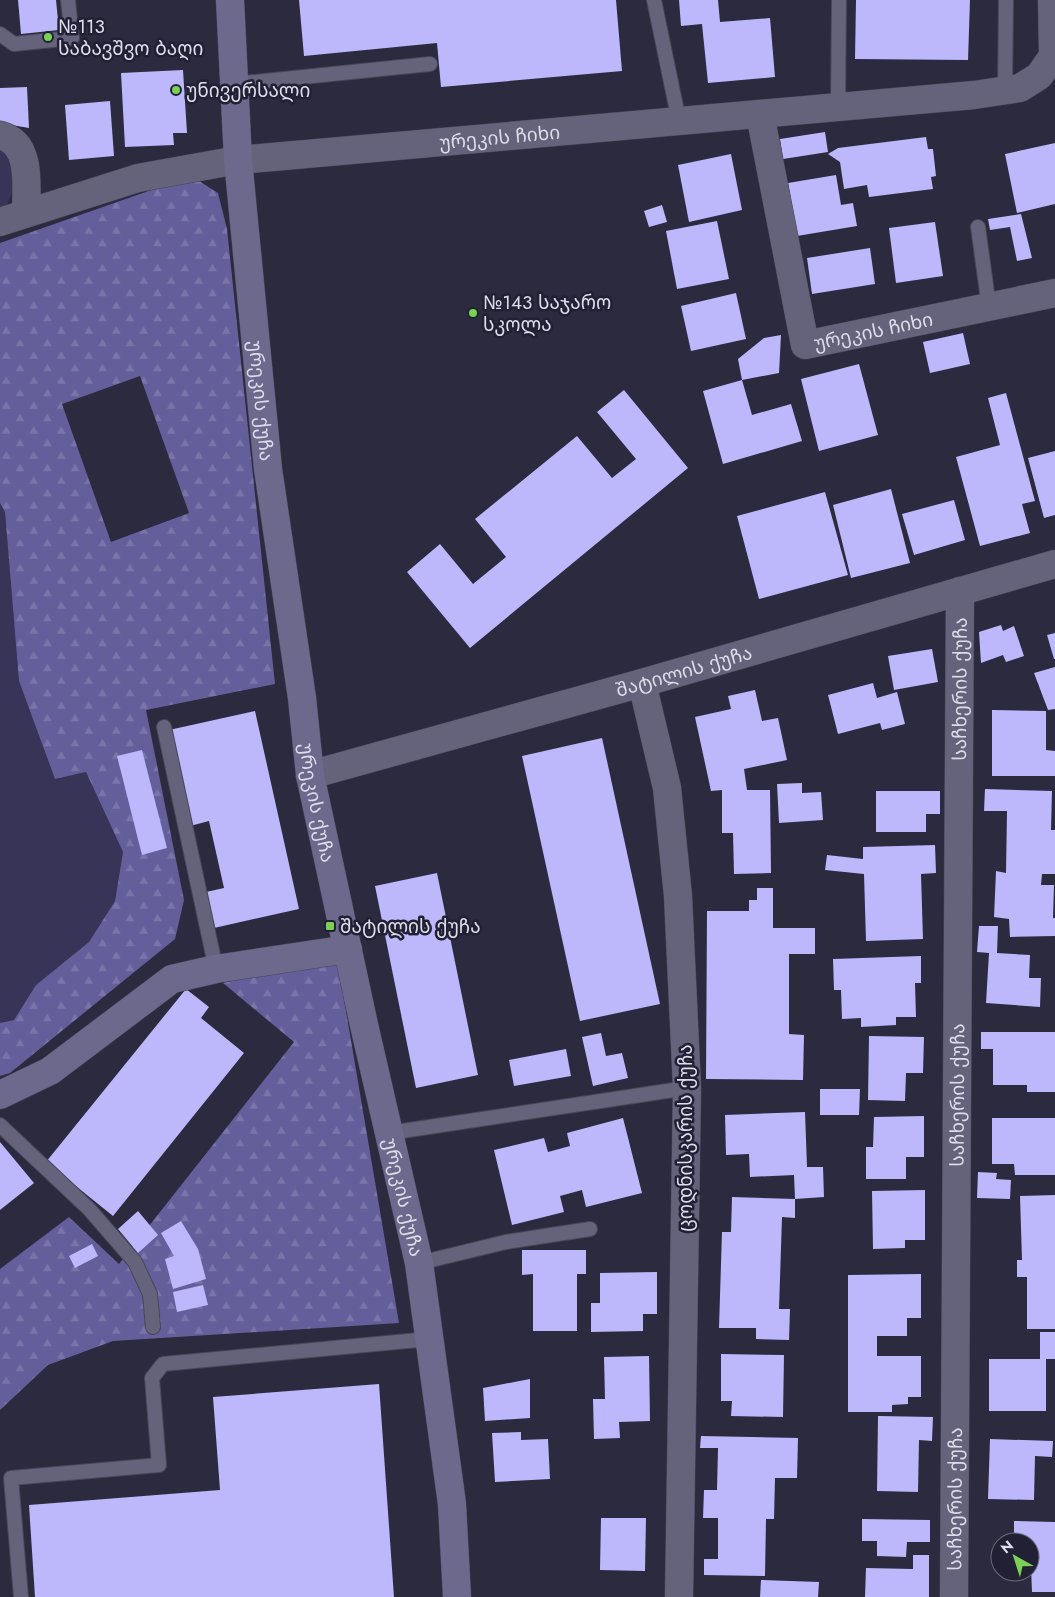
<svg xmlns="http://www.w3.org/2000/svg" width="1055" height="1597" font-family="Jost,'Noto Sans Georgian',sans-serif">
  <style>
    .grass { fill: #373457 }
    .forest { fill: url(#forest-firs); fill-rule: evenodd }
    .building { fill: #bcb8fb }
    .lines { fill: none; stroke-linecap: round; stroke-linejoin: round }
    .lane-casing { stroke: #484758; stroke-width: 16 }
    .street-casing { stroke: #484758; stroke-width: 29 }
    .secondary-casing { stroke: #484758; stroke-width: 29 }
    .lane { stroke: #64637b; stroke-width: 14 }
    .street { stroke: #64637b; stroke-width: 28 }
    .secondary { stroke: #6c698d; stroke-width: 28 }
    .poi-dot { fill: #7bd155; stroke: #222035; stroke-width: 2 }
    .labels { text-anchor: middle; stroke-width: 5; stroke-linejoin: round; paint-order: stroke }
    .poi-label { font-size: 19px; fill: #dcdcea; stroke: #222035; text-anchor: start }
    .street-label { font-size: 19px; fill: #dcdcea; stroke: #222035 }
  </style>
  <defs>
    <pattern id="forest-firs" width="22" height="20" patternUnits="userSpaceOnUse" patternTransform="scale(1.25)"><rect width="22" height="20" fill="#645e9b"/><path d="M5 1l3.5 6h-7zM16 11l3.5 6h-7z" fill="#7a74a9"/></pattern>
  </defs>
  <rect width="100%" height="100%" fill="#2c2a3f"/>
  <g class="grass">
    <path d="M0 148H3L17 180 7 205 0 207Z"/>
    <path d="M0 503 5 512 19 681 55 779 86 772 123 852 115 901 89 942 36 985 14 1020 0 1023Z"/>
  </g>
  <g class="forest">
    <path d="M199 181 218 193 227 229 275 684 146 710 184 900 175 939 10 1073 0 1076V1023L14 1020 36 985 89 942 115 901 123 852 86 772 55 779 19 681 5 512 0 503V243L160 187ZM140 376 189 513 111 542 62 404Z"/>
    <path d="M337 958 399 1323 113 1341 48 1365 0 1410V1269L69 1217 119 1264 294 1042 223 983Z"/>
  </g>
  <g class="building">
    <path d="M18 0H56L59 30 21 34Z"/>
    <path d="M299 0H616L622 71 441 87 437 43 304 56Z"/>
    <path d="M679 0H718L720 22 770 18 775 77 708 83 702 24 681 26Z"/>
    <path d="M856 0H970L968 60 855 59Z"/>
    <path d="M183 70 187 133H173L174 145 125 147 121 73Z"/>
    <path d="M27 87 29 128 0 123V88Z"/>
    <path d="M110 101 114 156 69 160 65 105Z"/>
    <path d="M825 132 828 152 783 159 780 139Z"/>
    <path d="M926 137 928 149H933L936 176 931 177 933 189 869 197 867 185 844 189 840 162 828 154 838 148Z"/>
    <path d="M1055 143V204L1017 213 1005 154Z"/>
    <path d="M731 154 742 210 689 222 678 165Z"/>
    <path d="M836 175 841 205 853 203 857 226 797 236 788 183Z"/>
    <path d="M662 205 667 222 649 227 644 211Z"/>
    <path d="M1021 214 1032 258 1017 261 1010 227 990 230 988 219Z"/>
    <path d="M717 221 729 279 677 289 666 231Z"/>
    <path d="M935 222 943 276 896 283 889 228Z"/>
    <path d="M870 248 875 284 812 294 807 258Z"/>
    <path d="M736 293 746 339 691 351 681 306Z"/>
    <path d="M963 333 970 364 930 373 923 342Z"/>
    <path d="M781 335 779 373 742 380 752 415 791 404 802 441 723 464 703 391 742 380 738 359 764 338Z"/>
    <path d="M859 364 878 435 819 451 801 379Z"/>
    <path d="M624 390 688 468 470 648 407 572 440 544 473 584 506 557 475 519 577 436 612 478 636 459 597 412Z"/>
    <path d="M1006 393 1035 501 1022 504 1030 533 980 546 956 457 1000 445 988 398Z"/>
    <path d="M1055 451V515L1044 518 1028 458Z"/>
    <path d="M891 489 910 563 851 578 833 505Z"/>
    <path d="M825 492 848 575 759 599 737 516Z"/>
    <path d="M954 500 965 540 914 555 902 514Z"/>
    <path d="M1001 625 1003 631 1014 626 1024 656 1006 662 1003 655 981 663 979 632Z"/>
    <path d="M1055 633V659H1054L1047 635Z"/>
    <path d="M932 649 938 682 894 690 888 656Z"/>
    <path d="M1055 667V709L1048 710 1034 673Z"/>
    <path d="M873 683 877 698 897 692 905 724 882 730 880 723 838 734 828 695Z"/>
    <path d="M755 690 762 721 778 718 787 760 744 769 747 790H770L771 873 734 874 733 833H722V790L711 791 695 717 731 709 728 696Z"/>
    <path d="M992 710 1046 711V750L1055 751V776H992Z"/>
    <path d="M255 711 299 909 214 928 206 892 224 888 209 821 190 826 169 730Z"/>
    <path d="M602 738 660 1004 580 1021 522 756Z"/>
    <path d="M142 750 167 848 142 855 117 756Z"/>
    <path d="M802 783V793L821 792 823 820 779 823 777 784Z"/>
    <path d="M985 789 1052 791 1051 830H1055V874H1042L1041 885H1054L1053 918H1055V936L1010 937 1009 919 994 917 996 871 1006 873 1007 811H984Z"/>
    <path d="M876 791H940V814H926V832H876Z"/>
    <path d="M935 845 936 873 921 874 923 939 866 941 864 874 825 870 827 855 863 859V847Z"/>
    <path d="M437 873 478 1075 416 1088 375 886Z"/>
    <path d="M757 888H773V928H815V954H789V1034L804 1035 803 1080 706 1079 707 911H749V900H757Z"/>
    <path d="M979 926H998L997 953 1030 955 1029 978H1041L1040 1007 986 1003 989 953 977 952Z"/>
    <path d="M921 956V983H915L916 1017H896V1025L861 1027V1018L842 1019 841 990H834L833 959Z"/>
    <path d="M186 989 209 1007 201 1018 244 1053 113 1216 46 1162Z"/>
    <path d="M981 1032H1055V1092H1027V1085H993V1049H981Z"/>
    <path d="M601 1033 606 1056 622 1053 628 1078 593 1086 582 1037Z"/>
    <path d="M869 1036 924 1037 923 1073H906L905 1101 868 1100Z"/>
    <path d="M566 1049 571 1076 514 1086 509 1060Z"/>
    <path d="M820 1089H860L859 1115H820Z"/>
    <path d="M805 1112 807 1167H823L824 1197 795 1199 794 1175 750 1177 749 1154 726 1155 725 1115Z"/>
    <path d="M924 1116V1157H906V1179H866V1147H873L874 1117Z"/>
    <path d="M623 1118 642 1193 586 1207 582 1190 560 1196 564 1212 512 1225 494 1150 544 1138 548 1152 570 1146 567 1133Z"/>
    <path d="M992 1118H1055V1175H1015L1014 1164H992Z"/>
    <path d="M0 1142 34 1183 0 1210Z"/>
    <path d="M978 1172 997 1173 996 1179 1011 1180 1010 1199 977 1198Z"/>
    <path d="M925 1190V1240H905V1248L873 1249 872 1191Z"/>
    <path d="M1055 1195V1329H1027V1277H1017V1260H1022L1020 1196Z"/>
    <path d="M732 1197 795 1199V1218L782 1217 779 1309H790L789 1340 756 1339V1328H719L722 1232H731Z"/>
    <path d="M138 1211 158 1235 138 1253 118 1229Z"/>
    <path d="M181 1221 198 1249 206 1279 173 1289 165 1259 174 1256 161 1233Z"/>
    <path d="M92 1244 98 1256 75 1268 69 1256Z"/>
    <path d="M522 1250H586V1274H577V1331H533V1274L522 1275Z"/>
    <path d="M657 1272V1314H643V1331L591 1332V1303H600V1273Z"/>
    <path d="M921 1274V1318H907V1336H877V1356H921V1397H908V1404L892 1405V1412H848V1275Z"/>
    <path d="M203 1285 208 1305 177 1312 173 1292Z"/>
    <path d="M1040 1332H1055V1359H1046V1411H989V1359H1040Z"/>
    <path d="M721 1354 784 1355 783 1417 731 1416 732 1401H721Z"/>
    <path d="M649 1356 650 1421 619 1422 620 1438 594 1439 593 1399H605L604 1357Z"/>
    <path d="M530 1379V1418L485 1421 483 1388Z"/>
    <path d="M379 1384 394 1597H35L29 1505 220 1490 213 1397Z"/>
    <path d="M878 1416 933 1417 932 1441 919 1440 918 1492 877 1491Z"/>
    <path d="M521 1432V1440L548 1439 550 1479 495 1482 492 1433Z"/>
    <path d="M701 1436 798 1438 797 1478H775L774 1519H766L765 1576 704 1575V1559H718V1518H703L704 1490H717L718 1448H700Z"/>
    <path d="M990 1439 1053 1441 1052 1457 1035 1456 1034 1500 988 1499Z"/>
    <path d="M601 1518H646L645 1571 600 1570Z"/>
    <path d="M862 1519 930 1520V1542H907L906 1557 877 1556V1541H862Z"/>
    <path d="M1014 1521 1055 1522V1592H1032L1030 1542H1014Z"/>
    <path d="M913 1555H929V1597H865L866 1568 913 1569Z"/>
    <path d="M761 1580 819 1582 818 1597H760Z"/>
  </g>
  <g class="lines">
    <defs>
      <g id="lane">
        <path d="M654 0 679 121"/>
        <path d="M0 34 14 44 72 38 68 0"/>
        <path d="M234 84 430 64"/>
        <path d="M1005 91 1006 0"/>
        <path d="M838 107 839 0"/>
        <path d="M978 227 989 307"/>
        <path d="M164 727 216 969"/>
        <path d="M0 1125 89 1209 135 1262 150 1294 153 1327"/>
        <path d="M389 1133 687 1088"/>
        <path d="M419 1263 506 1242 590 1229"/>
        <path d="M21 1597 11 1478 159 1465 152 1378 163 1364 429 1339"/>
      </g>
      <g id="street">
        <path id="s1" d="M760 114 805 345 1055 293"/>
        <path d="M0 135C33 143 26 188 26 213"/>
        <path id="s2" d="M0 222 138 178 238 160 974 95 1020 88 1039 76 1053 56 1052 0"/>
        <path d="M642 683 667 788 678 896 687 1088 679 1597"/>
        <path id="s3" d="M310 775 642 683 1055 564"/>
        <path id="s4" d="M954 1597 960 591"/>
      </g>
      <g id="secondary">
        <path id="s5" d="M230 0 238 160 268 469 302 698 310 775 364 1025 419 1263 452 1504 457 1597"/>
        <path d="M0 1095 50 1071 172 979 216 969 348 949"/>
      </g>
    </defs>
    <use href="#lane" class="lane-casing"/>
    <use href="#street" class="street-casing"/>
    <use href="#secondary" class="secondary-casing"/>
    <use href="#lane" class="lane"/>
    <use href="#street" class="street"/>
    <use href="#secondary" class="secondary"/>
  </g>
  <g class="poi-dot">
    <circle cx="48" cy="37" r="5"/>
    <circle cx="176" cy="90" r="5"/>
    <circle cx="473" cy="313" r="5"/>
    <rect x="325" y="921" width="10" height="10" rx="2.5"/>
  </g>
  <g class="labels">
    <g class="poi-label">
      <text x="58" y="33">№113<tspan x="58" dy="22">საბავშვო ბაღი</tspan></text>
      <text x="186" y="97">უნივერსალი</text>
      <text x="483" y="309">№143 საჯარო<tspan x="483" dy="22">სკოლა</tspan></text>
      <text x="340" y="933">შატილის ქუჩა</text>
    </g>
    <g class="street-label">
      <text dy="7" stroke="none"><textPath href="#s2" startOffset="509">ურეკის ჩიხი</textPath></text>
      <text dy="7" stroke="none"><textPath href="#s1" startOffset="305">ურეკის ჩიხი</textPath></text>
      <text dy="7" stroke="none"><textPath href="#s5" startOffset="402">ურეკის ქუჩა</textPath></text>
      <text dy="7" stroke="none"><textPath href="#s3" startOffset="388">შატილის ქუჩა</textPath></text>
      <text dy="7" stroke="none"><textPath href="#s4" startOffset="908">საჩხერის ქუჩა</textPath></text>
      <text dy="7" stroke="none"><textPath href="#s5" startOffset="808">ურეკის ქუჩა</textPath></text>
      <text dy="7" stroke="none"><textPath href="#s4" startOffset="502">საჩხერის ქუჩა</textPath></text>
      <text transform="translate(685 1138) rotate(-90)" y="7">ცოდნისკარის ქუჩა</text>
      <text dy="7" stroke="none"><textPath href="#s5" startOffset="1212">ურეკის ქუჩა</textPath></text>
      <text dy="7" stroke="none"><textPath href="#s4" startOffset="98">საჩხერის ქუჩა</textPath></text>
    </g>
  </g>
  <g transform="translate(1015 1557) rotate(321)"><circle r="24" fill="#222035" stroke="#6c6b7d"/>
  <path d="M0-4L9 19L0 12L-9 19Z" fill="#7bd155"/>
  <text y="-8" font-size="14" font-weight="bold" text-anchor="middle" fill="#dcdcea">N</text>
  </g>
</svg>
